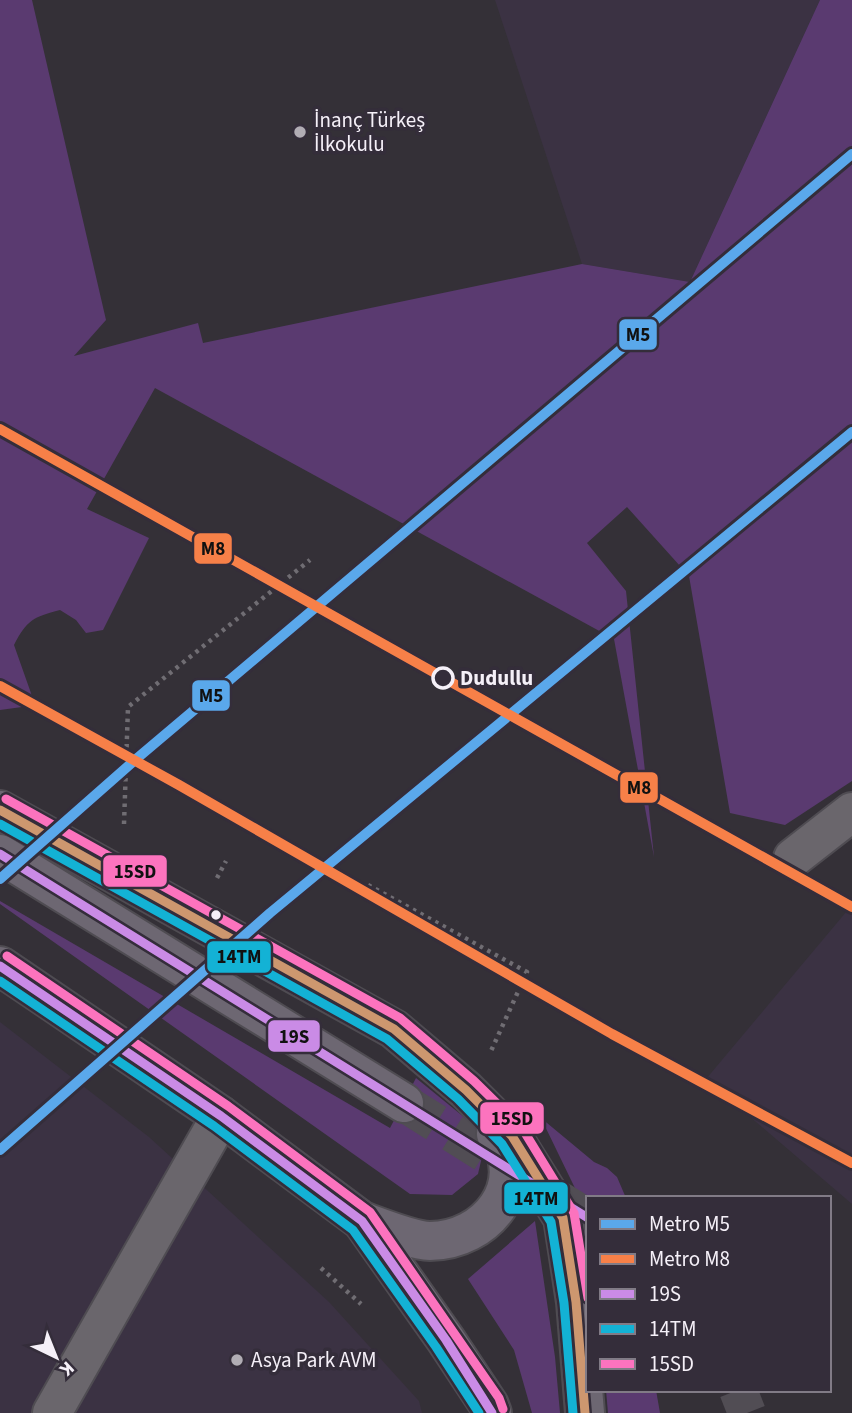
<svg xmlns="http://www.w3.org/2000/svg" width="852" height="1413" font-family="'Source Sans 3',sans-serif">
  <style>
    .built { fill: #3b3243 }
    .green { fill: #5a3a70 }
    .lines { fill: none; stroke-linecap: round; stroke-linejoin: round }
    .primary-tunnel { stroke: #514d54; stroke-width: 38; stroke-dasharray: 38 19; stroke-linecap: butt }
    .minor-casing { stroke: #4f4c52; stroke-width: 42 }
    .primary-casing { stroke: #4f4c52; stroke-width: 42 }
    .path { stroke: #706d73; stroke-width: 4.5; stroke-dasharray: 3.5 5; stroke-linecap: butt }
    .minor { stroke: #6a666c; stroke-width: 38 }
    .primary { stroke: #6d6772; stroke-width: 38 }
    .bus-1-casing { stroke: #342d3a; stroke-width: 14 }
    .bus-2-casing { stroke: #342d3a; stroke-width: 14 }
    .bus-3-casing { stroke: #342d3a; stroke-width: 14 }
    .bus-4-casing { stroke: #342d3a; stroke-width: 14 }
    .bus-1 { stroke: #ca8be6; stroke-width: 9 }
    .bus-2 { stroke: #13b2d5; stroke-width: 9 }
    .bus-3 { stroke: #fc73be; stroke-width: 9 }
    .bus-4 { stroke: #cd976f; stroke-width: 9 }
    .metro-1-casing { stroke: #342d3a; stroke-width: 16 }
    .metro-2-casing { stroke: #342d3a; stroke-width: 16 }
    .metro-1 { stroke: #5aa8eb; stroke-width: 10 }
    .metro-2 { stroke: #f78048; stroke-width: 10 }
    .poi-dot { fill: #b1adb4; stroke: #342d3a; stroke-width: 2.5 }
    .stop-dot { fill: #342d3a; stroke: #f5f0f8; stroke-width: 3.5 }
    .bus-dot { fill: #f5f0f8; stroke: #342d3a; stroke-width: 2.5 }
    .labels { text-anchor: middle; stroke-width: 7; stroke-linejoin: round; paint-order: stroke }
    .poi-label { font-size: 21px; fill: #f5f0f8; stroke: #342d3a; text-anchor: start }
    .stop-label { font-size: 21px; font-weight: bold; fill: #f5f0f8; stroke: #342d3a; text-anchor: start }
    .line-badge { stroke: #342d3a; stroke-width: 2.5 }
    .pale-badge-label { font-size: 19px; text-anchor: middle; font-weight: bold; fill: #111 }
  </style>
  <rect width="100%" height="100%" fill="#343037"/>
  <g class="built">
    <path d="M495 0H820L690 282 582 264Z"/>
    <path d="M852 905V1204L706 1079Z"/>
    <path d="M0 1022 149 1137 329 1302 419 1401 422 1413H0Z"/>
  </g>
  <g class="green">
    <path d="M0 0H32L106 320 74 356 198 323 203 343 582 264 690 282 820 0H852V781L785 825 730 813 689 576 627 507 587 543 626 591 654 857 614 639 155 388 87 509 149 538 103 630 86 633 76 620 60 610C33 617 27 620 14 645L32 696 22 707 0 710Z"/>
    <path d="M0 901 390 1128 416 1078 470 1122 485 1144 478 1174 452 1195 410 1194 0 904Z"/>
    <path d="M541 1118 594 1162 607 1168 617 1177 626 1198H588V1215Z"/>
    <path d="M535 1221 555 1357 560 1413H532L514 1350 468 1279Z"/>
    <path d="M606 1390H656L660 1413H608Z"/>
  </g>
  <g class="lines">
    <g class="primary-tunnel">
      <path d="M404 1103 588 1218"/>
      <path d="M738 1390 747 1413"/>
    </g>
    <defs>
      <g id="minor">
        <path d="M793 858 852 812"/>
        <path d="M52 1413 221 1116"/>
      </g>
      <g id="primary">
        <path d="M0 810 394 1029 466 1090 512 1136 563 1218 576 1302 585 1413"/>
        <path d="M0 854 404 1103"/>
        <path d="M0 966 221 1116 362 1221 446 1340 489 1405 492 1413"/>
        <path d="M362 1221C379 1227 413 1241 430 1241 486 1241 532 1185 496 1134"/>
      </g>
    </defs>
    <use href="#minor" class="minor-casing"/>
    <use href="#primary" class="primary-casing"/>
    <g class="path">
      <path d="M124 824 128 707 310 560"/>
      <path d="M217 878 226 861"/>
      <path d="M368 885 527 972 491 1051"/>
      <path d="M321 1268 361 1304"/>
    </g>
    <use href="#minor" class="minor"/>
    <use href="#primary" class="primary"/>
    <defs>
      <g id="bus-1">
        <path d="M0 854 588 1218"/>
        <path d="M0 966 221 1116 362 1221 446 1340 492 1413"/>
      </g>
      <g id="bus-2">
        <path d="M0 824 387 1039 458 1099 502 1144 551 1222 564 1303 573 1413"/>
        <path d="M0 981 214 1126 353 1230 436 1347 479 1413"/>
      </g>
      <g id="bus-3">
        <path d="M6 799 400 1018 474 1081 522 1128 574 1213 588 1298"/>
        <path d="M7 956 228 1106 370 1212 499 1398 503 1409"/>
      </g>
      <path id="bus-4" d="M0 810 394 1029 466 1090 512 1136 563 1218 576 1302 585 1413"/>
    </defs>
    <use href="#bus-1" class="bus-1-casing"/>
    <use href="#bus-2" class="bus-2-casing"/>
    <use href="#bus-3" class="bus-3-casing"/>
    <use href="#bus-4" class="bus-4-casing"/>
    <use href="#bus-1" class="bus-1"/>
    <use href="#bus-2" class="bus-2"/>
    <use href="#bus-3" class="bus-3"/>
    <use href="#bus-4" class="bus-4"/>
    <defs>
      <g id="metro-1">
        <path d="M0 879 135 760 852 154"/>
        <path d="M0 1150 270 913 852 432"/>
      </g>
      <g id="metro-2">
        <path d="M0 429 852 907"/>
        <path d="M0 686 179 785 612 1034 852 1163"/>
      </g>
    </defs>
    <use href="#metro-1" class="metro-1-casing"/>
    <use href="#metro-2" class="metro-2-casing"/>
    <use href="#metro-1" class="metro-1"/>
    <use href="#metro-2" class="metro-2"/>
  </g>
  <g class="poi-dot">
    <circle cx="300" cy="132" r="7"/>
    <circle cx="237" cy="1360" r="7"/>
  </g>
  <circle class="stop-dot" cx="443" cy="678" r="10"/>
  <circle class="bus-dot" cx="216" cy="915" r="6"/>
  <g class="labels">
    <g class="poi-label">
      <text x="314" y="127">İnanç Türkeş<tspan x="314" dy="24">İlkokulu</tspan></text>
      <text x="251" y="1367">Asya Park AVM</text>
    </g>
    <g class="stop-label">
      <text x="460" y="685">Dudullu</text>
    </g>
  </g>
  <g class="line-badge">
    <rect x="618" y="318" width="40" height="33" rx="7" fill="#5aa8eb"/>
    <rect x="193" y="532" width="40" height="33" rx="7" fill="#f78048"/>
    <rect x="191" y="679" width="40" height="33" rx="7" fill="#5aa8eb"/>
    <rect x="619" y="771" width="40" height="33" rx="7" fill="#f78048"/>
    <rect x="102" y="854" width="66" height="34" rx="7" fill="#fc73be"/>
    <rect x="206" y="940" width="66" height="34" rx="7" fill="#13b2d5"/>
    <rect x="267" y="1019" width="54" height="34" rx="7" fill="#ca8be6"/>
    <rect x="479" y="1101" width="66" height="34" rx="7" fill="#fc73be"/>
    <rect x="503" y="1181" width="66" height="34" rx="7" fill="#13b2d5"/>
  </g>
  <g class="pale-badge-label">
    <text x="638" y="341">M5</text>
    <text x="213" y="555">M8</text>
    <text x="211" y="702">M5</text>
    <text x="639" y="794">M8</text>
    <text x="135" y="878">15SD</text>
    <text x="239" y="963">14TM</text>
    <text x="294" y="1043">19S</text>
    <text x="512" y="1125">15SD</text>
    <text x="536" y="1205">14TM</text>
  </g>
  <rect x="586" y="1196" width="245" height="196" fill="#342d3a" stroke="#817b86" stroke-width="2"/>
  <rect x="600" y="1219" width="35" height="10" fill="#5aa8eb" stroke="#817b86" stroke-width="2"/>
  <text x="649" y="1231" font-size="21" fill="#f5f0f8">Metro M5</text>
  <rect x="600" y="1254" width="35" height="10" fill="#f78048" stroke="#817b86" stroke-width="2"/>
  <text x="649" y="1266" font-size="21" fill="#f5f0f8">Metro M8</text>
  <rect x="600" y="1289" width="35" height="10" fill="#ca8be6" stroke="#817b86" stroke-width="2"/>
  <text x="649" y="1301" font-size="21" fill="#f5f0f8">19S</text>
  <rect x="600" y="1324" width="35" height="10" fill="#13b2d5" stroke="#817b86" stroke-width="2"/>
  <text x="649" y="1336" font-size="21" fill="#f5f0f8">14TM</text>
  <rect x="600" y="1359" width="35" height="10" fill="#fc73be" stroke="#817b86" stroke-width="2"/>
  <text x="649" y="1371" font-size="21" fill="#f5f0f8">15SD</text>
  <g transform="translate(56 1357) rotate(137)" stroke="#342d3a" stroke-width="5" paint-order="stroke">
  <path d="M0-5L12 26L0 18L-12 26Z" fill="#f5f0f8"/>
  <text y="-10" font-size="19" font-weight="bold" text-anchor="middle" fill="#f5f0f8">K</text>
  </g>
</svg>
